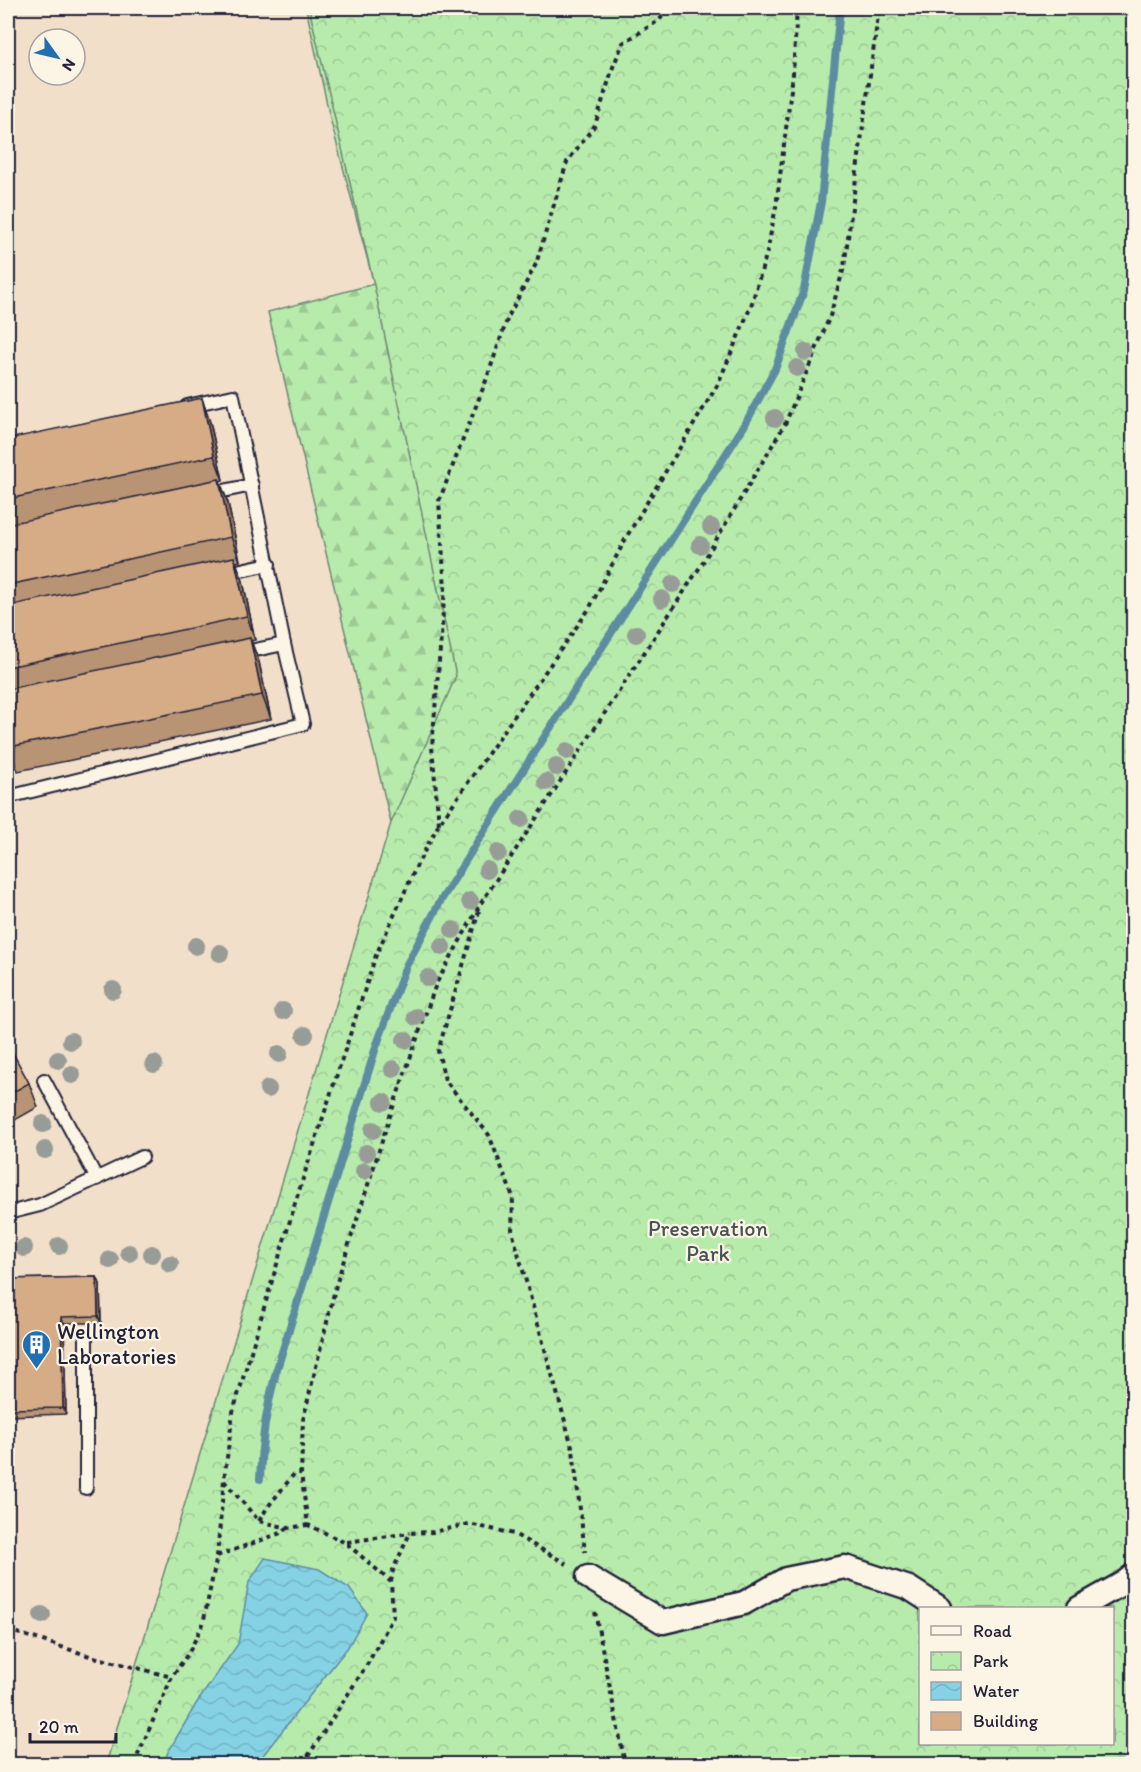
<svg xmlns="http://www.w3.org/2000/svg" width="1141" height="1772" font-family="Itim,sans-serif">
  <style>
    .built { fill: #f1dfc9; fill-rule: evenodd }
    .forest { fill: url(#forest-firs); stroke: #6c8674; stroke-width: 1.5 }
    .park { fill: url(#park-crowns); stroke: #6c8674; stroke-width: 1.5; fill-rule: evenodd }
    .water { fill: url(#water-waves); stroke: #5d8ca1; stroke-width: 1.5 }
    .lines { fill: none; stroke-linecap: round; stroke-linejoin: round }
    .stream { stroke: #5d8ca1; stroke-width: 8 }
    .lane-casing { stroke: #22223b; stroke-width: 16 }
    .street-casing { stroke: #22223b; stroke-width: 27 }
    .path { stroke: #22223b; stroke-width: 4; stroke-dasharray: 4.5 4.5; stroke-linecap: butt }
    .lane { stroke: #fcf5e5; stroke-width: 12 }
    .street { stroke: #fcf5e5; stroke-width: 22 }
    .tree { fill: #989c97 }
    .wall { fill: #b89474; stroke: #22223b; stroke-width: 1.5 }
    .shaded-wall { fill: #96785e; stroke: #22223b; stroke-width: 1.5 }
    .building { fill: #d6ac87; stroke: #22223b; stroke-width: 1.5 }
    .labels { text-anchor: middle; stroke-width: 4.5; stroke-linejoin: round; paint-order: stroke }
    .park-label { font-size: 22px; fill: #475457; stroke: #fcf5e5 }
    .poi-label { font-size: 22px; fill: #22223b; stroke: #fcf5e5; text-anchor: start }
  </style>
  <defs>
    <pattern id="forest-firs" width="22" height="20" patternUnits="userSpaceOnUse" patternTransform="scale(1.5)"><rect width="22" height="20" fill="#b7ebac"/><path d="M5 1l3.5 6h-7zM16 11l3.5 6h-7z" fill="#9dc995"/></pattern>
    <pattern id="park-crowns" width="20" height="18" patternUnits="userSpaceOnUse" patternTransform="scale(1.5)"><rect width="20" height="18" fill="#b7ebac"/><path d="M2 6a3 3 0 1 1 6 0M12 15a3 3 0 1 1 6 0" fill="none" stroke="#9dc995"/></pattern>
    <pattern id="water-waves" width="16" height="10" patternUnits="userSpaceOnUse" patternTransform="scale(1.5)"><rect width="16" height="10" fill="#85d2e5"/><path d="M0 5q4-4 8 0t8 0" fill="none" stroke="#73b4c5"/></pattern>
  </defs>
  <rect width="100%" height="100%" fill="#fcf5e5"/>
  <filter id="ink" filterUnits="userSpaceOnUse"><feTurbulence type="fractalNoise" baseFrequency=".0167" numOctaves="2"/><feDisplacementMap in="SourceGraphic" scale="12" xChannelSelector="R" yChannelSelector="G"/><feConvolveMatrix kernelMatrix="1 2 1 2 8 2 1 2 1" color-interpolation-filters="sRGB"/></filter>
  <g filter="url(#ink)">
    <path class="built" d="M8 8H309L374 285 268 312 391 823 106 1764H8ZM39 39H75V75H39Z"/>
    <path class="forest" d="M306 8H742L559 557 391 823 268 312 374 284 330 118Z"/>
    <path class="park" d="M309 8H1133V1764H106L391 823 456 676 374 285ZM920 1608H1112V1744H920Z"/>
    <path class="water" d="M265 1558 319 1569 349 1588 367 1613 348 1647 264 1754 258 1764H165L167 1754 196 1704 238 1644 249 1582Z"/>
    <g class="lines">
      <path class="stream" d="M260 1479C261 1440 266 1409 276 1372L376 1047 406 966 440 902 479 839 744 426 775 369 804 290 821 202 840 8"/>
      <defs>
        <g id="lane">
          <path d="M209 494 252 485"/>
          <path d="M223 574 269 564"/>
          <path d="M241 653 284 644"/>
          <path d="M8 797 303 724 284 644 233 396 187 406"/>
          <path d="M44 1080 97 1179"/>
          <path d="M8 1213 40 1205 142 1157"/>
          <path d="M86 1488V1337"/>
        </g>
        <g id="street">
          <path d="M588 1577 663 1622 744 1603 786 1579 845 1567 909 1588 940 1608"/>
          <path d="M1079 1608 1125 1582 1134 1575"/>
        </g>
      </defs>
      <use href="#lane" class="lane-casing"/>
      <use href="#street" class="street-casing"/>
      <g class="path">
        <path d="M439 824 432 747 445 588 439 501 487 378 508 317 536 264 567 162 595 125 613 67 623 43 658 21 671 8"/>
        <path d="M479 911 438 1051 445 1080 489 1135 513 1197 512 1231 573 1450 585 1552"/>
        <path d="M224 1481 259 1521 288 1528 308 1525"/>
        <path d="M259 1521 267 1508 294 1474 301 1473"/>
        <path d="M347 1542 410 1533"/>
        <path d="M217 1556 281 1533 287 1528"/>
        <path d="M391 1582 393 1570 410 1533 433 1532 469 1524 514 1534 567 1564"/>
        <path d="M595 1612 625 1764"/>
        <path d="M8 1630 90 1656 172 1677"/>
        <path d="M134 1764 172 1677 189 1652 203 1624 217 1556 224 1480 233 1412 297 1197 376 955 417 865 439 824 589 609 627 536 718 384 751 306 767 252 776 207 793 74 797 8"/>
        <path d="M303 1764 368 1663 393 1617 391 1582 346 1543 308 1525 301 1473 303 1420 336 1285 390 1116 436 984 481 903 700 567 785 424 830 316 844 267 879 8"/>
      </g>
      <use href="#lane" class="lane"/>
      <use href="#street" class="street"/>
    </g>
    <g class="tree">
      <circle cx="806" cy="352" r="9"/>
      <circle cx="797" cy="368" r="9"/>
      <circle cx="775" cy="418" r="9"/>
      <circle cx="711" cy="527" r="9"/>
      <circle cx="700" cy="545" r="9"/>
      <circle cx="673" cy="584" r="9"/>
      <circle cx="662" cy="599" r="9"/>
      <circle cx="636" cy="634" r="9"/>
      <circle cx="567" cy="751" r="9"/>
      <circle cx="556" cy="767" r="9"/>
      <circle cx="546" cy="782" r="9"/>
      <circle cx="521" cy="819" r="9"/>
      <circle cx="498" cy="853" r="9"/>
      <circle cx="487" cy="870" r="9"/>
      <circle cx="470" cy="901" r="9"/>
      <circle cx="453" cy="930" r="9"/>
      <circle cx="196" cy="946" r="9"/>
      <circle cx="442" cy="947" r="9"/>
      <circle cx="220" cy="953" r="9"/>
      <circle cx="428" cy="978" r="9"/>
      <circle cx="113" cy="990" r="9"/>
      <circle cx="283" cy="1011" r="9"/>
      <circle cx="416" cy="1017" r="9"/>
      <circle cx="305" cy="1035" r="9"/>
      <circle cx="405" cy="1040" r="9"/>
      <circle cx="71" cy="1041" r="9"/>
      <circle cx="279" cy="1054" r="9"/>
      <circle cx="58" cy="1060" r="9"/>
      <circle cx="154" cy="1064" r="9"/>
      <circle cx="393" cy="1069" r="9"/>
      <circle cx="72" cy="1075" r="9"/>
      <circle cx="268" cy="1089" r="9"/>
      <circle cx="383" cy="1102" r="9"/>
      <circle cx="43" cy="1124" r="9"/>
      <circle cx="373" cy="1130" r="9"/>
      <circle cx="45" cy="1150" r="9"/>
      <circle cx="366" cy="1153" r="9"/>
      <circle cx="364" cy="1171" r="9"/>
      <circle cx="59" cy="1246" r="9"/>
      <circle cx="24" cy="1248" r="9"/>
      <circle cx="129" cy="1253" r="9"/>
      <circle cx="152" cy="1254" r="9"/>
      <circle cx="110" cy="1260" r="9"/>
      <circle cx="170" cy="1264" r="9"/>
      <circle cx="42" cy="1615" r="9"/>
    </g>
    <g class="wall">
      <path d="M210 422 223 480 220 481 228 503 240 561 236 562 243 581 255 640 251 641 259 662 271 719 18 771 9 747 8 739V439Z"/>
      <path d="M8 1044 29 1083 38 1107 8 1124Z"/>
      <path d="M97 1277 100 1284 101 1323H64L66 1414 8 1416V1279Z"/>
    </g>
    <g class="shaded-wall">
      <path d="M202 398 210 422 223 480 214 456Z"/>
      <path d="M219 479 228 503 240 561 231 537Z"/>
      <path d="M234 557 243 581 255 640 247 616Z"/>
      <path d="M250 638 259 662 271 719 262 695Z"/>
      <path d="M97 1277 100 1284 101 1323 98 1316Z"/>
      <path d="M61 1317 64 1323 66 1414 63 1408Z"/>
    </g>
    <g class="building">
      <path d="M202 398 214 456 8 499V439Z"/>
      <path d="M219 479 231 537 8 585V524Z"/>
      <path d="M234 557 247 616 8 667V606Z"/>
      <path d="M250 638 262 695 9 747 8 739V689Z"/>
      <path d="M8 1044 29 1083 8 1095Z"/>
      <path d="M97 1277 98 1316 61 1317 63 1408 8 1409V1279Z"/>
    </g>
  </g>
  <defs>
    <symbol id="building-pin" viewBox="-11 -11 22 30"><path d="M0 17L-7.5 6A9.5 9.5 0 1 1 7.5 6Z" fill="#1f6fb2" stroke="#fcf5e5"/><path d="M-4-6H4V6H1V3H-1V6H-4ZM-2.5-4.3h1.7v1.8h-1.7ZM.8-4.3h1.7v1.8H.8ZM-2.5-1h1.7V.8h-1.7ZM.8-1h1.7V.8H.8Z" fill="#fff"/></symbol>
  </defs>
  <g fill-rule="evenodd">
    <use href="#building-pin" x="20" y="1328" width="33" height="45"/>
  </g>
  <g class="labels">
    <g class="park-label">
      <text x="708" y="1236">Preservation<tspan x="708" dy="25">Park</tspan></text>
    </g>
    <g class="poi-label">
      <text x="57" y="1339">Wellington<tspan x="57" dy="25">Laboratories</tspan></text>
    </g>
  </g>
  <rect width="1141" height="1772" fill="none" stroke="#fcf5e5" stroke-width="30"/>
  <rect x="15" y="15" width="1111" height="1742" fill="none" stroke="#22223b" stroke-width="2" filter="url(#ink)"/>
  <rect x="919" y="1607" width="195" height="138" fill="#fcf5e5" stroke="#a5a1a1" stroke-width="1.5"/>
  <rect x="931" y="1626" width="30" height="9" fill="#fcf5e5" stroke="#a5a1a1" stroke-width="1.5"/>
  <text x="973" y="1637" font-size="18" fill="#22223b">Road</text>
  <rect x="931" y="1652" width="30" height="18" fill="url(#park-crowns)" stroke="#a5a1a1" stroke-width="1.5"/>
  <text x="973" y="1667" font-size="18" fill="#22223b">Park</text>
  <rect x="931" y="1682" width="30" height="18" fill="url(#water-waves)" stroke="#a5a1a1" stroke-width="1.5"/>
  <text x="973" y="1697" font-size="18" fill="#22223b">Water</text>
  <rect x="931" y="1712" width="30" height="18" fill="#d6ac87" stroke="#a5a1a1" stroke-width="1.5"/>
  <text x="973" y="1727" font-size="18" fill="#22223b">Building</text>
  <g transform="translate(57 57) rotate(124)"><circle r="28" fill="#fcf5e5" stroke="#a5a1a1" stroke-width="1.5"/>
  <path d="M0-4.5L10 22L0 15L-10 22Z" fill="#1f6fb2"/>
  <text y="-9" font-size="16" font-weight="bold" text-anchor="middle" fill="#22223b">N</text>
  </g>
  <path d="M30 1733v9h86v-9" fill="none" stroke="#22223b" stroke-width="3"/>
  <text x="39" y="1733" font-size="18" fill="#22223b" stroke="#fcf5e5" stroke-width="4.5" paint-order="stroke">20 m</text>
</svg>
